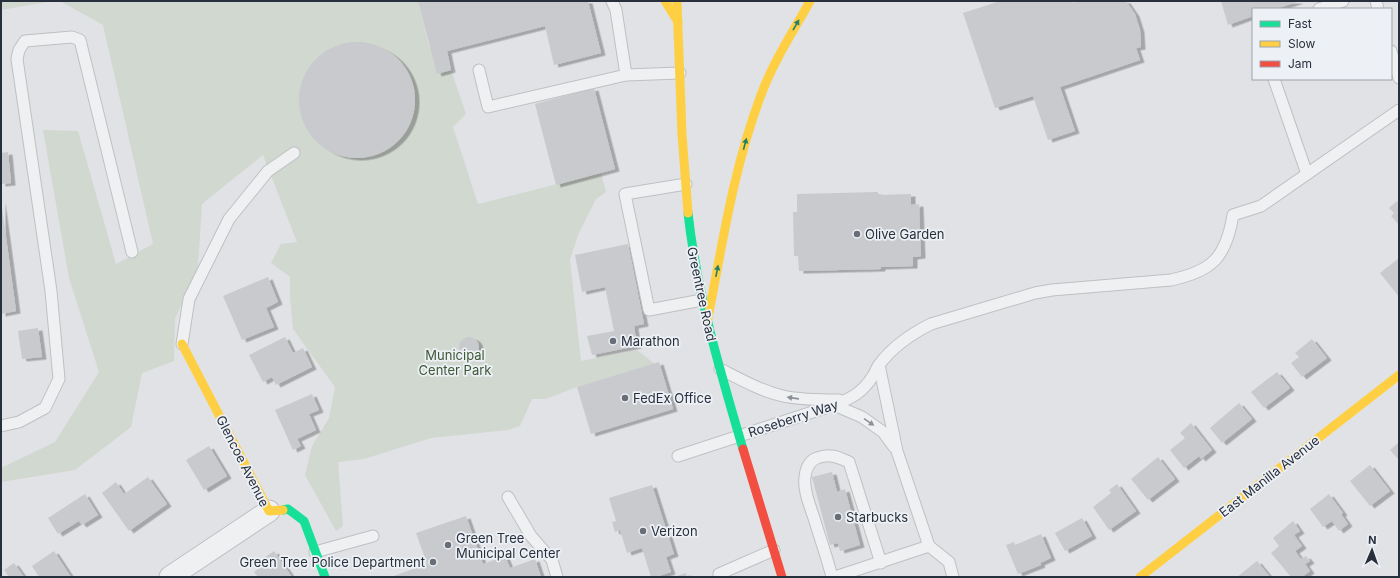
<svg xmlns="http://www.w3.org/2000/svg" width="1400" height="578" font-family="Inter,sans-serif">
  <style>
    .green { fill: #d1d8d0 }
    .building { fill: #c8cacd; filter: url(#shadow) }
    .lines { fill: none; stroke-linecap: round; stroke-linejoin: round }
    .lane-casing { stroke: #bec0c3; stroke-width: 13 }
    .street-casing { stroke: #bec0c3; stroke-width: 23 }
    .lane { stroke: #eff0f1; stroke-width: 11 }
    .street { stroke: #eff0f1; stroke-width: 21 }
    .fast { stroke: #16e098; stroke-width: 9 }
    .slow { stroke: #ffcf43; stroke-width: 9 }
    .jam { stroke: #f24e42; stroke-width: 9 }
    .oneway { fill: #207f66 }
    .oneway2 { fill: #8c9097 }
    .poi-dot { fill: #686e78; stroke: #edf0f5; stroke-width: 1.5 }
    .labels { text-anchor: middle; stroke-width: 3.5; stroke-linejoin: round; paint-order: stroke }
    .poi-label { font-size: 13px; fill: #28303d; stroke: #edf0f5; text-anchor: start }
    .street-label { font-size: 13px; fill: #28303d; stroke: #edf0f5 }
    .park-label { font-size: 13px; fill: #3d5835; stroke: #edf0f5 }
  </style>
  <defs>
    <filter id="shadow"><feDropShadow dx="4.5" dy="2.5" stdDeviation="0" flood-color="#0004"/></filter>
  </defs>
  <rect width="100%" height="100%" fill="#e0e2e5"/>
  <g class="green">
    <path d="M1 1H53L1 10Z"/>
    <path d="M60 1H431L419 5 429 46 451 70 466 114 453 127 478 204 601 173 606 192 596 199 578 235 570 260 581 361 637 350 655 364 577 387 546 399H532L520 426 508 430 431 438 364 459 338 462 343 526 336 531 305 475 312 446 329 418 335 387 293 329 290 296V277L271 263 281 244 297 242 263 155 202 204 198 267 175 319 174 361 142 373 131 427 75 470 1 482V468L55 442 99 372 69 278 43 130 78 131 116 264 153 244 103 25Z"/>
  </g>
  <g class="building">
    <path d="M418 1H588L601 53 554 65 545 26 447 51 451 70 437 74Z"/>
    <path d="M1000 1H1073V3L1079 1H1126L1135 14 1140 30 1141 47 1136 48 1140 60 1060 87 1075 131 1048 140 1033 96 995 108 963 13Z"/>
    <path d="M1221 1H1299L1276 9H1253V16L1228 25Z"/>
    <circle cx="357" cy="100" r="58"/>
    <path d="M594 88 615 169 556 185 535 104Z"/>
    <path d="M8 152 11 183 1 184V153Z"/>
    <path d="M878 192V195L911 194V205L919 204 921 256 913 257V266L881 267V269L799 271 798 256H794L793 212H797V194Z"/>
    <path d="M1 200 16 311 1 314Z"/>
    <path d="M1397 201 1399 204V225L1391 216 1394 213 1389 208Z"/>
    <path d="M628 244 644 324 634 326 637 346 592 355 587 336 614 331 605 287 582 292 575 255Z"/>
    <path d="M1399 258V297L1380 273Z"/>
    <path d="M268 277 278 302 266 308 274 327 242 340 223 296Z"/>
    <path d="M38 328 42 357 22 359 18 331Z"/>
    <circle cx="469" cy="347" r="10"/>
    <path d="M285 337 293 353 303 348 312 367 276 385 272 377 263 382 249 355Z"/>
    <path d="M1312 339 1327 358 1302 377 1291 363 1299 357 1295 353Z"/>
    <path d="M659 362 673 409 591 434 577 387Z"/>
    <path d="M1277 372 1290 388 1264 408 1251 392Z"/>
    <path d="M312 394 319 410 309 414 316 430 297 439 301 446 293 450 275 410Z"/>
    <path d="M1239 403 1252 419 1222 443 1210 428Z"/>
    <path d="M1191 423 1212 450 1201 459 1199 456 1184 468 1170 450 1185 438 1180 433Z"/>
    <path d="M1399 442V460L1390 450Z"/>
    <path d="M209 446 227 476 204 490 186 460Z"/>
    <path d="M1158 457 1175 479 1148 500 1131 479Z"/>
    <path d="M1370 465 1390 491 1370 506 1350 481Z"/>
    <path d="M832 472 837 492 845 489 860 545 840 551 838 543 830 545 812 477Z"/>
    <path d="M148 477 167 504 129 531 102 493 116 482 124 494Z"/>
    <path d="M1117 484 1136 511 1109 530 1093 507 1111 493 1109 490Z"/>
    <path d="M652 485 674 554 666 557 671 572 656 577H651L642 548 627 553 620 530 615 532 612 522 616 521 609 498Z"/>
    <path d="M85 494 98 515 82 525 79 521 58 534 48 518Z"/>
    <path d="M1329 494 1343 513 1341 514 1348 524 1339 531 1332 521 1323 527 1310 509Z"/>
    <path d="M466 516 483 564 505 556 510 568 535 559 541 577H391L427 564 416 533Z"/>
    <path d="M1082 518 1092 536 1065 551 1055 533Z"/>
    <path d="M1293 521 1300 531 1294 535 1302 546 1295 551 1301 559 1306 556 1310 561 1305 564 1310 571 1302 577H1291L1271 553 1279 546 1273 538Z"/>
    <path d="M1041 534 1051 558 1040 563 1041 565 1018 574 1006 545 1014 542 1015 545Z"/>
    <path d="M54 551 71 577H39L32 566Z"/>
    <path d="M274 551 292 577H258L254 572 263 565 260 561Z"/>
    <path d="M1257 561 1270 577H1237Z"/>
    <path d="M14 563 24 577H9L4 570Z"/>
    <path d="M686 573 687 577H674Z"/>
  </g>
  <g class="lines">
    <defs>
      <g id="lane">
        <path d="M612 1 616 10 626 75 680 73"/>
        <path d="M1376 1 1378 9"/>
        <path d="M1319 9 1343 1"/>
        <path d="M1391 51 1399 78"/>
        <path d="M479 70 488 107 626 75"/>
        <path d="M1274 79 1307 174"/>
        <path d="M686 184 625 194 649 310 702 300"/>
        <path d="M182 344 189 299 229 219 268 171 294 153"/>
        <path d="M720 369C740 379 761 391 783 396 801 400 820 400 839 400"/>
        <path d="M834 405 862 417 883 432 894 447"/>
        <path d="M1 426 19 422 45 408 59 379 51 291 17 59 19 50 25 41 72 37 80 40 132 252"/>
        <path d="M678 456 834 405C852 398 862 393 873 376 875 373 876 369 879 365 892 347 911 334 931 324L1035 293 1052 290 1171 280C1213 271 1226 257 1233 215L1261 206 1399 110"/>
        <path d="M508 497 531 536 552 560 557 577"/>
        <path d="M929 546 949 562 953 577"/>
        <path d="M315 552 373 536"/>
        <path d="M719 577V574L774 550"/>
        <path d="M832 577C827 557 820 538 814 518 810 506 803 490 805 477 806 468 809 461 817 458 829 453 838 457 849 462L881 563"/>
        <path d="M835 577 929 546 897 451 879 365"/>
      </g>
      <path id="street" d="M170 577 269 511"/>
    </defs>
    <use href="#lane" class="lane-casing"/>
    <use href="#street" class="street-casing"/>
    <use href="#lane" class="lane"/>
    <use href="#street" class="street"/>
    <g class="fast">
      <path d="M688 213C697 294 720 371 743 449"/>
      <path d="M283 510 288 509 304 521 325 577"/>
    </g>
    <g class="slow">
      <path d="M665 1 678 22"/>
      <path d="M677 3 682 134 688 213"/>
      <path d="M707 323C722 247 733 169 761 95 773 62 793 32 810 1"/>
      <path d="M182 344 269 511 283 510"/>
      <path d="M1140 577 1399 375"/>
    </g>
    <path class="jam" d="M743 449 782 577"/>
  </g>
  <defs><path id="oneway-solid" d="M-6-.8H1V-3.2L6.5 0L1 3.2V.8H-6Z"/></defs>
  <g class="oneway">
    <use href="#oneway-solid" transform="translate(796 25) rotate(-60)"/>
    <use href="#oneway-solid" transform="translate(745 144) rotate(-75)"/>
    <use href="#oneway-solid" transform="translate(717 271) rotate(-79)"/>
  </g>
  <g class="oneway2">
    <use href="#oneway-solid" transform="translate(793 398) rotate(-172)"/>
    <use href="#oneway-solid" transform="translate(869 422) rotate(34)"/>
  </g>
  <g class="poi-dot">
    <circle cx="857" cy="234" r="4"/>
    <circle cx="613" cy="341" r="4"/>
    <circle cx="625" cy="398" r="4"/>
    <circle cx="838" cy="517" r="4"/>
    <circle cx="643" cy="531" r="4"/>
    <circle cx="448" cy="545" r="4"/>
    <circle cx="433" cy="562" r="4"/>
  </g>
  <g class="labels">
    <g class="poi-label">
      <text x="865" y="239">Olive Garden</text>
      <text x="621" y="346">Marathon</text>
      <text x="633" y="403">FedEx Office</text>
      <text x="846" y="522">Starbucks</text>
      <text x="651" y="536">Verizon</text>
      <text x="456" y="543">Green Tree<tspan x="456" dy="15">Municipal Center</tspan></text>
      <text x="425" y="567" text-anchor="end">Green Tree Police Department</text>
    </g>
    <g class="street-label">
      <text transform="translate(702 294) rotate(78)" y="5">Greentree Road</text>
      <text transform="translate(793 418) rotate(-18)" y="5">Roseberry Way</text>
      <text transform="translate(243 461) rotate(63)" y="5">Glencoe Avenue</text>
      <text transform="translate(1269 476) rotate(-38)" y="5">East Manilla Avenue</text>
    </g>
    <g class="park-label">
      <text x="455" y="360">Municipal<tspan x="455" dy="15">Center Park</tspan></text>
    </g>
  </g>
  <rect width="1400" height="578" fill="none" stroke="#28303d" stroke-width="4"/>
  <rect x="1252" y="8" width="140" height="72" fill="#edf0f5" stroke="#9ea3ab"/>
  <rect x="1260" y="21" width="20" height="6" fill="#16e098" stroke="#9ea3ab"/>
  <text x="1288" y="28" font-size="12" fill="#28303d">Fast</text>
  <rect x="1260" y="41" width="20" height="6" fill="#ffcf43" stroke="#9ea3ab"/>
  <text x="1288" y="48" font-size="12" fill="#28303d">Slow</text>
  <rect x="1260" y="61" width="20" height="6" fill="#f24e42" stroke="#9ea3ab"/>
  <text x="1288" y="68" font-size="12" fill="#28303d">Jam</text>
  <g transform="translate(1372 550) rotate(2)" stroke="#edf0f5" stroke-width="3" paint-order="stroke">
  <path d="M0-3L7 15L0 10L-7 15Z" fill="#28303d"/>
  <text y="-6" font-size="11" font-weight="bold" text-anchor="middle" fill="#28303d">N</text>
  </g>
</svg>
